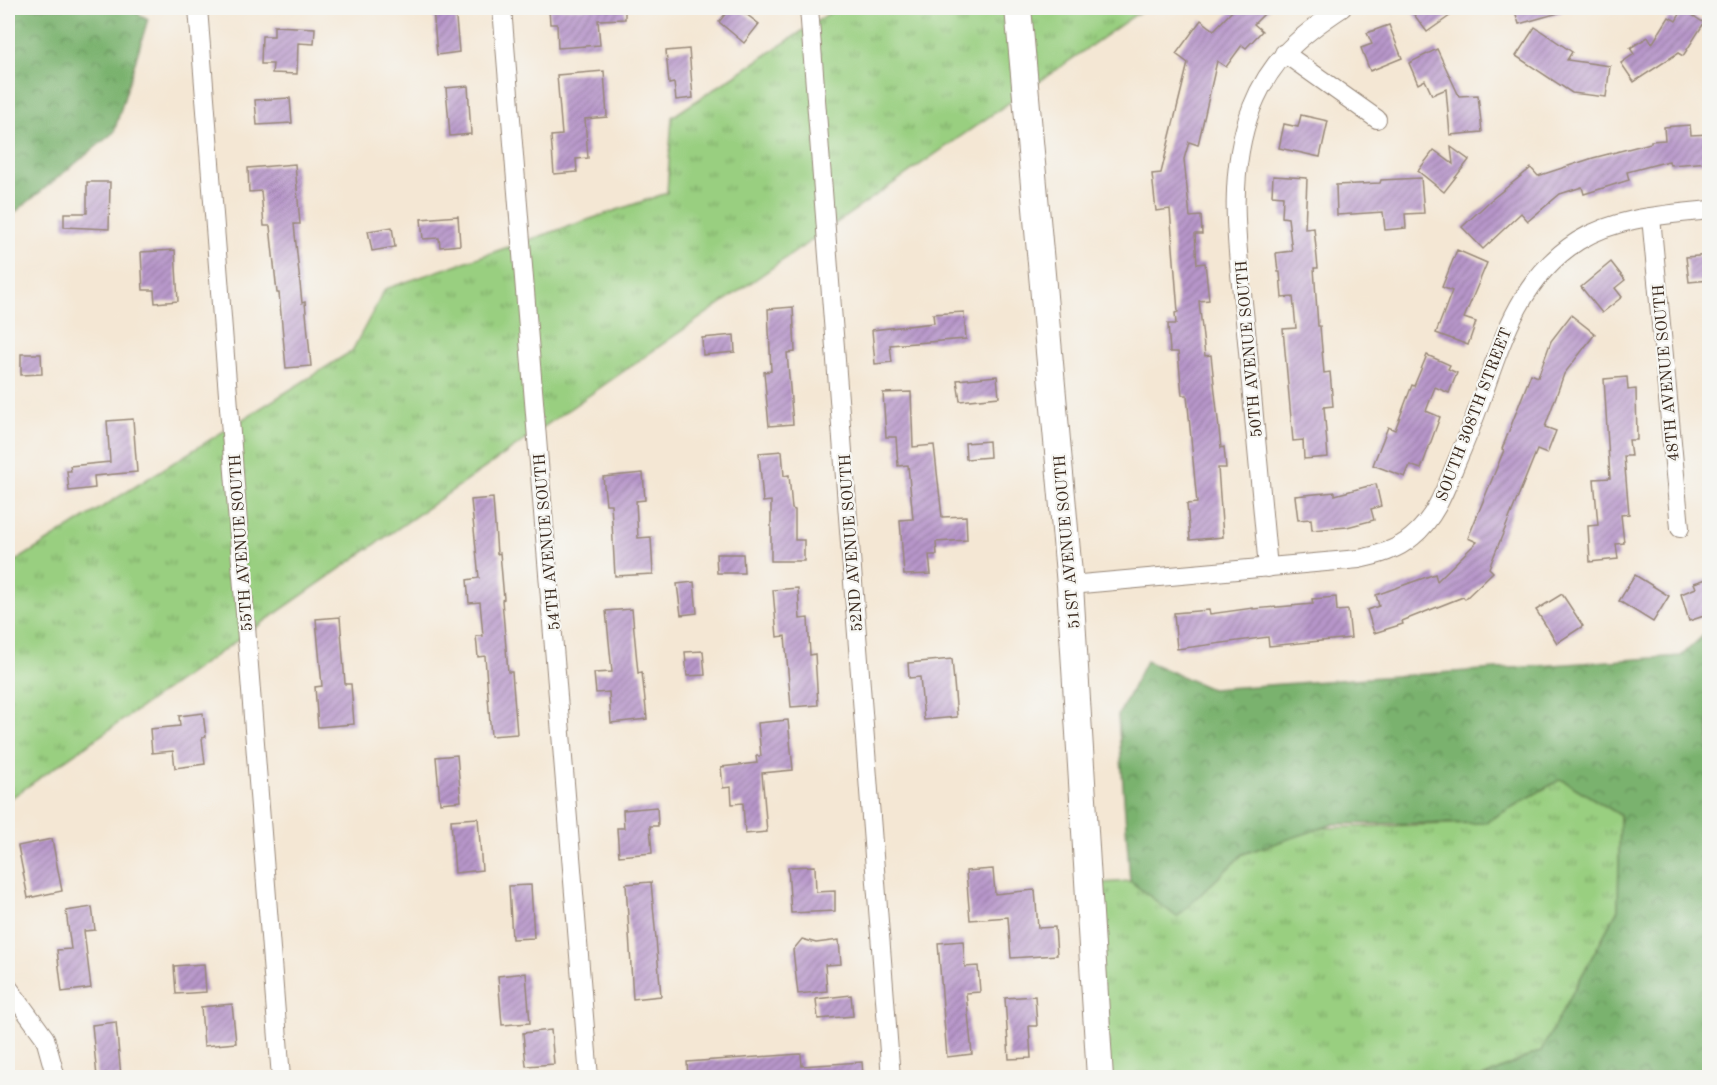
<svg xmlns="http://www.w3.org/2000/svg" width="1717" height="1085" font-family="'Old Standard TT',serif">
  <style>
    .grass { fill: url(#grass-tufts); stroke: #6a7c4f; stroke-width: 1.5 }
    .forest { fill: url(#forest-crowns); stroke: #5a6e46; stroke-width: 1.5 }
    .building { fill: url(#building-hatch) }
    .lines { fill: none; stroke-linecap: round; stroke-linejoin: round }
    .minor-casing { stroke: #988879; stroke-width: 20 }
    .secondary-casing { stroke: #988879; stroke-width: 28 }
    .minor { stroke: #fff; stroke-width: 18 }
    .secondary { stroke: #fff; stroke-width: 26 }
    .labels { text-anchor: middle; stroke-width: 4.5; stroke-linejoin: round; paint-order: stroke }
    .street-label { font-size: 16px; fill: #3b2a1e; stroke: #f6f6f2 }
  </style>
  <defs>
    <pattern id="grass-tufts" width="24" height="20" patternUnits="userSpaceOnUse" patternTransform="scale(1.5)"><rect width="24" height="20" fill="#99cf80"/><path d="M3 7l-1-3M5 7V3M7 7l1-3M15 17l-1-3M17 17v-4M19 17l1-3" fill="none" stroke="#7ea868"/></pattern>
    <pattern id="forest-crowns" width="20" height="18" patternUnits="userSpaceOnUse" patternTransform="scale(1.5)"><rect width="20" height="18" fill="#7ab26e"/><path d="M2 6a3 3 0 1 1 6 0M12 15a3 3 0 1 1 6 0" fill="none" stroke="#65915a"/></pattern>
    <pattern id="building-hatch" width="6" height="6" patternUnits="userSpaceOnUse" patternTransform="scale(1.5)"><rect width="6" height="6" fill="#b796ca"/><path d="M-1 1l2-2M0 6l6-6M5 7l2-2" fill="none" stroke="#967ba3"/></pattern>
  </defs>
  <rect width="100%" height="100%" fill="#f6f6f2"/>
  <filter id="ink" filterUnits="userSpaceOnUse"><feTurbulence type="fractalNoise" baseFrequency=".0167" numOctaves="2"/><feDisplacementMap in="SourceGraphic" scale="12" xChannelSelector="R" yChannelSelector="G"/><feConvolveMatrix kernelMatrix="1 2 1 2 8 2 1 2 1" color-interpolation-filters="sRGB"/></filter>
  <filter id="wash" filterUnits="userSpaceOnUse"><feTurbulence type="fractalNoise" baseFrequency=".008" numOctaves="4" result="noise"/><feDisplacementMap in="SourceGraphic" scale="24" xChannelSelector="R" yChannelSelector="G"/><feGaussianBlur stdDeviation="1.35" result="paint"/><feColorMatrix in="noise" values="0 0 0 0 0 0 0 0 0 0 0 0 0 0 0 0 0 1.4 0 .05"/><feComposite in="paint" operator="in"/></filter>
  <g filter="url(#wash)">
    <rect width="100%" height="100%" fill="#f4e7d4"/>
    <g class="grass">
      <path d="M837 8H1145L8 800V566L352 351 385 289 667 193 672 117Z"/>
      <path d="M1561 779 1620 815 1618 909 1541 1051 1483 1077H1100L1088 884 1130 881 1177 916 1242 854 1321 828 1484 823Z"/>
    </g>
    <g class="forest">
      <path d="M8 8H127L148 19 114 132 8 218Z"/>
      <path d="M1709 630V1077H1483L1541 1051 1618 909 1620 815 1561 779 1484 823 1334 824 1243 854 1177 917 1130 881 1118 716 1146 661 1211 689 1681 656Z"/>
    </g>
    <g id="blocks">
      <g class="building">
        <path d="M433 8H455L459 52 437 55Z"/>
        <path d="M564 8H625V19L598 20 600 45 558 48 557 24H550L549 9Z"/>
        <path d="M730 8H738L759 24 744 43 719 22Z"/>
        <path d="M1235 8H1270L1254 24 1262 31 1246 48 1242 45 1226 67 1217 61 1198 145 1189 142 1184 159 1190 217 1201 216 1202 234H1195L1197 264 1205 263 1209 300 1199 301 1205 356 1211 355 1221 448 1224 447 1226 468H1218L1223 537 1190 540 1187 504 1197 503 1187 395H1182L1178 352H1170L1168 324H1176L1175 313 1178 312 1170 209 1156 211 1152 174 1161 173 1188 63 1176 54 1201 20 1214 30Z"/>
        <path d="M1409 8H1461L1427 32Z"/>
        <path d="M1514 8H1562V12L1519 24Z"/>
        <path d="M1683 9 1704 23 1683 56 1678 53 1634 82 1621 63 1634 54 1630 48 1648 37 1652 44 1669 17 1676 21Z"/>
        <path d="M1389 25 1402 58 1370 71 1361 48 1372 44 1367 33Z"/>
        <path d="M274 26 315 28 314 44 298 43 297 74 272 73 273 64H261L262 36H274Z"/>
        <path d="M1535 27 1572 52 1567 60 1610 66 1606 97 1572 93 1516 56Z"/>
        <path d="M689 49 693 98 676 100 674 83 669 84 666 51Z"/>
        <path d="M1437 49 1459 96 1478 95 1482 132 1450 135 1446 89 1432 95 1425 80 1418 84 1409 63Z"/>
        <path d="M604 71 607 117 585 119 588 158 576 159 577 172 554 174 551 136 562 135 557 75Z"/>
        <path d="M468 86 471 134 450 136 446 88Z"/>
        <path d="M290 98 292 123 257 125 255 100Z"/>
        <path d="M1301 115 1328 121 1320 157 1279 148 1284 124 1298 127Z"/>
        <path d="M1690 125 1691 135 1710 134V162L1670 165 1669 161 1627 172 1629 180 1584 194 1582 187 1560 194 1528 221 1521 213 1483 249 1462 227 1491 200 1531 168 1538 176 1593 158 1651 143V141L1665 140 1664 127Z"/>
        <path d="M1451 147 1469 160 1444 192 1418 171 1434 150 1453 164Z"/>
        <path d="M295 164 300 224H294L302 303 305 302 311 366 286 368 279 293H277L270 226H264L261 191 249 192 248 168Z"/>
        <path d="M1273 176 1307 178 1305 229 1314 228 1318 268H1314L1318 326H1320L1324 373 1330 372 1333 406 1324 407 1328 457 1304 459 1303 440 1293 441 1283 329 1296 328 1293 297 1282 298 1280 272H1278L1276 253 1292 251 1288 218 1282 217 1283 196 1272 195Z"/>
        <path d="M1421 178 1424 213 1405 214 1406 228 1385 230 1383 212 1337 215 1336 185 1380 183 1381 180Z"/>
        <path d="M87 182H110L109 229 64 227V213H87Z"/>
        <path d="M458 216 460 245 440 247 439 238 423 239 421 219Z"/>
        <path d="M392 227 395 247 372 251 368 231Z"/>
        <path d="M175 250 178 301 155 303 154 290H143L141 252Z"/>
        <path d="M1457 250 1487 263 1464 318 1476 322 1468 345 1436 333 1452 291 1442 287Z"/>
        <path d="M1710 255V280L1689 282 1686 257Z"/>
        <path d="M1611 262 1625 280 1615 288 1622 297 1602 313 1581 287Z"/>
        <path d="M793 307 795 352 787 353 793 424 769 426 764 372 771 371 768 309Z"/>
        <path d="M964 312 966 339 890 345 892 362 875 364 872 330 934 323 933 314Z"/>
        <path d="M1571 315 1595 334 1564 374 1545 427 1556 431 1547 454 1537 450 1489 568 1493 572 1465 599 1463 597 1402 621 1403 624 1374 633 1367 610 1379 606 1376 595 1435 574 1437 581 1477 542 1468 538 1504 450 1502 449 1531 374 1538 377 1551 341Z"/>
        <path d="M734 335 735 352 703 355 702 338Z"/>
        <path d="M21 354H41L42 374 21 375Z"/>
        <path d="M1427 355 1450 365 1448 369 1457 373 1449 393 1435 387 1426 411 1440 417 1421 469 1410 465 1405 477 1373 465 1388 427 1395 430 1412 385 1414 386Z"/>
        <path d="M997 376 999 397 960 401 957 380Z"/>
        <path d="M1627 377 1628 390 1636 389 1637 440H1629L1631 456H1624L1629 514 1621 515 1624 543 1616 544 1618 559 1590 562 1588 526 1598 525 1594 479 1610 478 1604 379Z"/>
        <path d="M911 392 913 447 934 445 942 517 966 516 967 540 936 542 937 555H929L931 574 904 575 900 520 913 519 908 465 898 466 896 437H886L883 393Z"/>
        <path d="M133 419 137 472 94 476 95 488 69 491 67 471H71L70 466 110 462 107 421Z"/>
        <path d="M989 441 990 457 966 459 965 443Z"/>
        <path d="M782 451 784 476 789 475 792 509 795 510V540H804V561H771V501L763 502 759 453Z"/>
        <path d="M643 473 645 500 636 501 638 538 651 537 653 574 615 576 611 504H606L603 477Z"/>
        <path d="M1376 484 1381 506 1371 509 1374 520 1347 527 1312 530 1311 519 1298 520 1295 496 1335 492V495Z"/>
        <path d="M493 498 497 554 500 553 504 599 502 600 508 672H512L517 734 491 736 485 656 478 657 476 636H483L480 602 469 603 467 580 479 578 471 500Z"/>
        <path d="M716 554H743L744 573H717Z"/>
        <path d="M1635 575 1669 596 1653 622 1619 601Z"/>
        <path d="M1710 578V622L1707 623 1704 616 1689 621 1681 594 1696 588 1694 583Z"/>
        <path d="M694 582 697 613 681 615 677 584Z"/>
        <path d="M798 588 800 619 808 618 810 655 815 654 818 705 791 707 785 636 777 637 773 590Z"/>
        <path d="M1562 594 1583 626 1557 643 1536 610Z"/>
        <path d="M1336 597 1337 611 1348 610 1351 638 1269 646 1268 637 1177 649 1174 613 1209 610 1210 614 1253 608V609L1313 604 1312 599Z"/>
        <path d="M632 609 638 673 642 672 647 719 611 723 609 692 596 693 594 673 612 672 606 611Z"/>
        <path d="M340 617 345 684H351L354 724 318 727 315 687 322 686 316 619Z"/>
        <path d="M703 651 705 675 687 676 685 652Z"/>
        <path d="M952 659 957 717 924 720 920 677 909 678 908 663Z"/>
        <path d="M203 713 206 737 202 738 205 764 175 768 173 751 152 753 150 729 180 726 179 716Z"/>
        <path d="M788 720 793 770 762 773 767 832 745 834 743 803 732 804 731 787 723 788 721 767 757 763 756 756H761L758 723Z"/>
        <path d="M457 755 461 801 440 803 436 757Z"/>
        <path d="M657 807 658 826H650L652 853 619 856 617 828H624L623 810Z"/>
        <path d="M478 818 482 870 455 873 451 820Z"/>
        <path d="M52 839 62 891 28 898 18 846Z"/>
        <path d="M815 866 816 892 835 891V911L791 913 788 867Z"/>
        <path d="M993 869 995 894 1035 890 1038 928 1055 927 1057 955 1011 958 1008 917 970 920 966 871Z"/>
        <path d="M651 882 661 996 633 999 626 884Z"/>
        <path d="M531 885 534 938 512 939 509 886Z"/>
        <path d="M92 907 95 930 84 931 91 988 62 992 57 950 71 949 66 911Z"/>
        <path d="M802 939 816 943 839 940 841 964 825 965 827 991 798 994 793 950Z"/>
        <path d="M963 941 965 967 978 966 980 992 966 993 972 1054 947 1057 938 943Z"/>
        <path d="M204 964 206 992 176 994 174 966Z"/>
        <path d="M526 973 530 1023 502 1025 498 976Z"/>
        <path d="M851 995 853 1016 818 1019 816 999Z"/>
        <path d="M1035 996 1037 1026H1029L1031 1058 1009 1059 1005 998Z"/>
        <path d="M232 1004 236 1043 204 1046 201 1007Z"/>
        <path d="M116 1022 121 1077H97L92 1025Z"/>
        <path d="M551 1030 554 1064 526 1066 523 1033Z"/>
        <path d="M801 1054 802 1066 862 1062 863 1077H688L687 1062Z"/>
      </g>
    </g>
  </g>
  <g filter="url(#ink)">
    <use href="#blocks" fill-opacity="0" stroke="#988879" stroke-width="1.5"/>
    <g class="lines">
      <defs>
        <g id="minor">
          <path d="M198 8 281 1078"/>
          <path d="M502 8 589 1078"/>
          <path d="M809 8 891 1078"/>
          <path d="M1284 53 1377 119"/>
          <path d="M1651 217 1680 528"/>
          <path d="M1268 568C1261 492 1254 416 1247 341 1240 263 1223 182 1252 107 1271 59 1301 35 1342 8"/>
          <path d="M1070 585 1359 559C1378 555 1397 550 1412 537 1434 519 1444 493 1454 468 1464 445 1473 423 1481 400 1502 340 1521 277 1578 241 1617 217 1665 215 1710 210"/>
          <path d="M8 987 45 1038 56 1078"/>
        </g>
        <path id="secondary" d="M1018 8 1070 585 1100 1078"/>
      </defs>
      <use href="#minor" class="minor-casing"/>
      <use href="#secondary" class="secondary-casing"/>
      <use href="#minor" class="minor"/>
      <use href="#secondary" class="secondary"/>
    </g>
  </g>
  <g class="labels">
    <g class="street-label">
      <text transform="translate(1248 349) rotate(-95)" y="6">50TH AVENUE SOUTH</text>
      <text transform="translate(1665 373) rotate(-95)" y="6">48TH AVENUE SOUTH</text>
      <text transform="translate(1473 414) rotate(-69)" y="6">SOUTH 308TH STREET</text>
      <text transform="translate(546 542) rotate(-95)" y="6">54TH AVENUE SOUTH</text>
      <text transform="translate(1066 542) rotate(-95)" y="6">51ST AVENUE SOUTH</text>
      <text transform="translate(240 543) rotate(-94)" y="6">55TH AVENUE SOUTH</text>
      <text transform="translate(850 543) rotate(-94)" y="6">52ND AVENUE SOUTH</text>
    </g>
  </g>
  <rect width="1717" height="1085" fill="none" stroke="#f6f6f2" stroke-width="30"/>
</svg>
